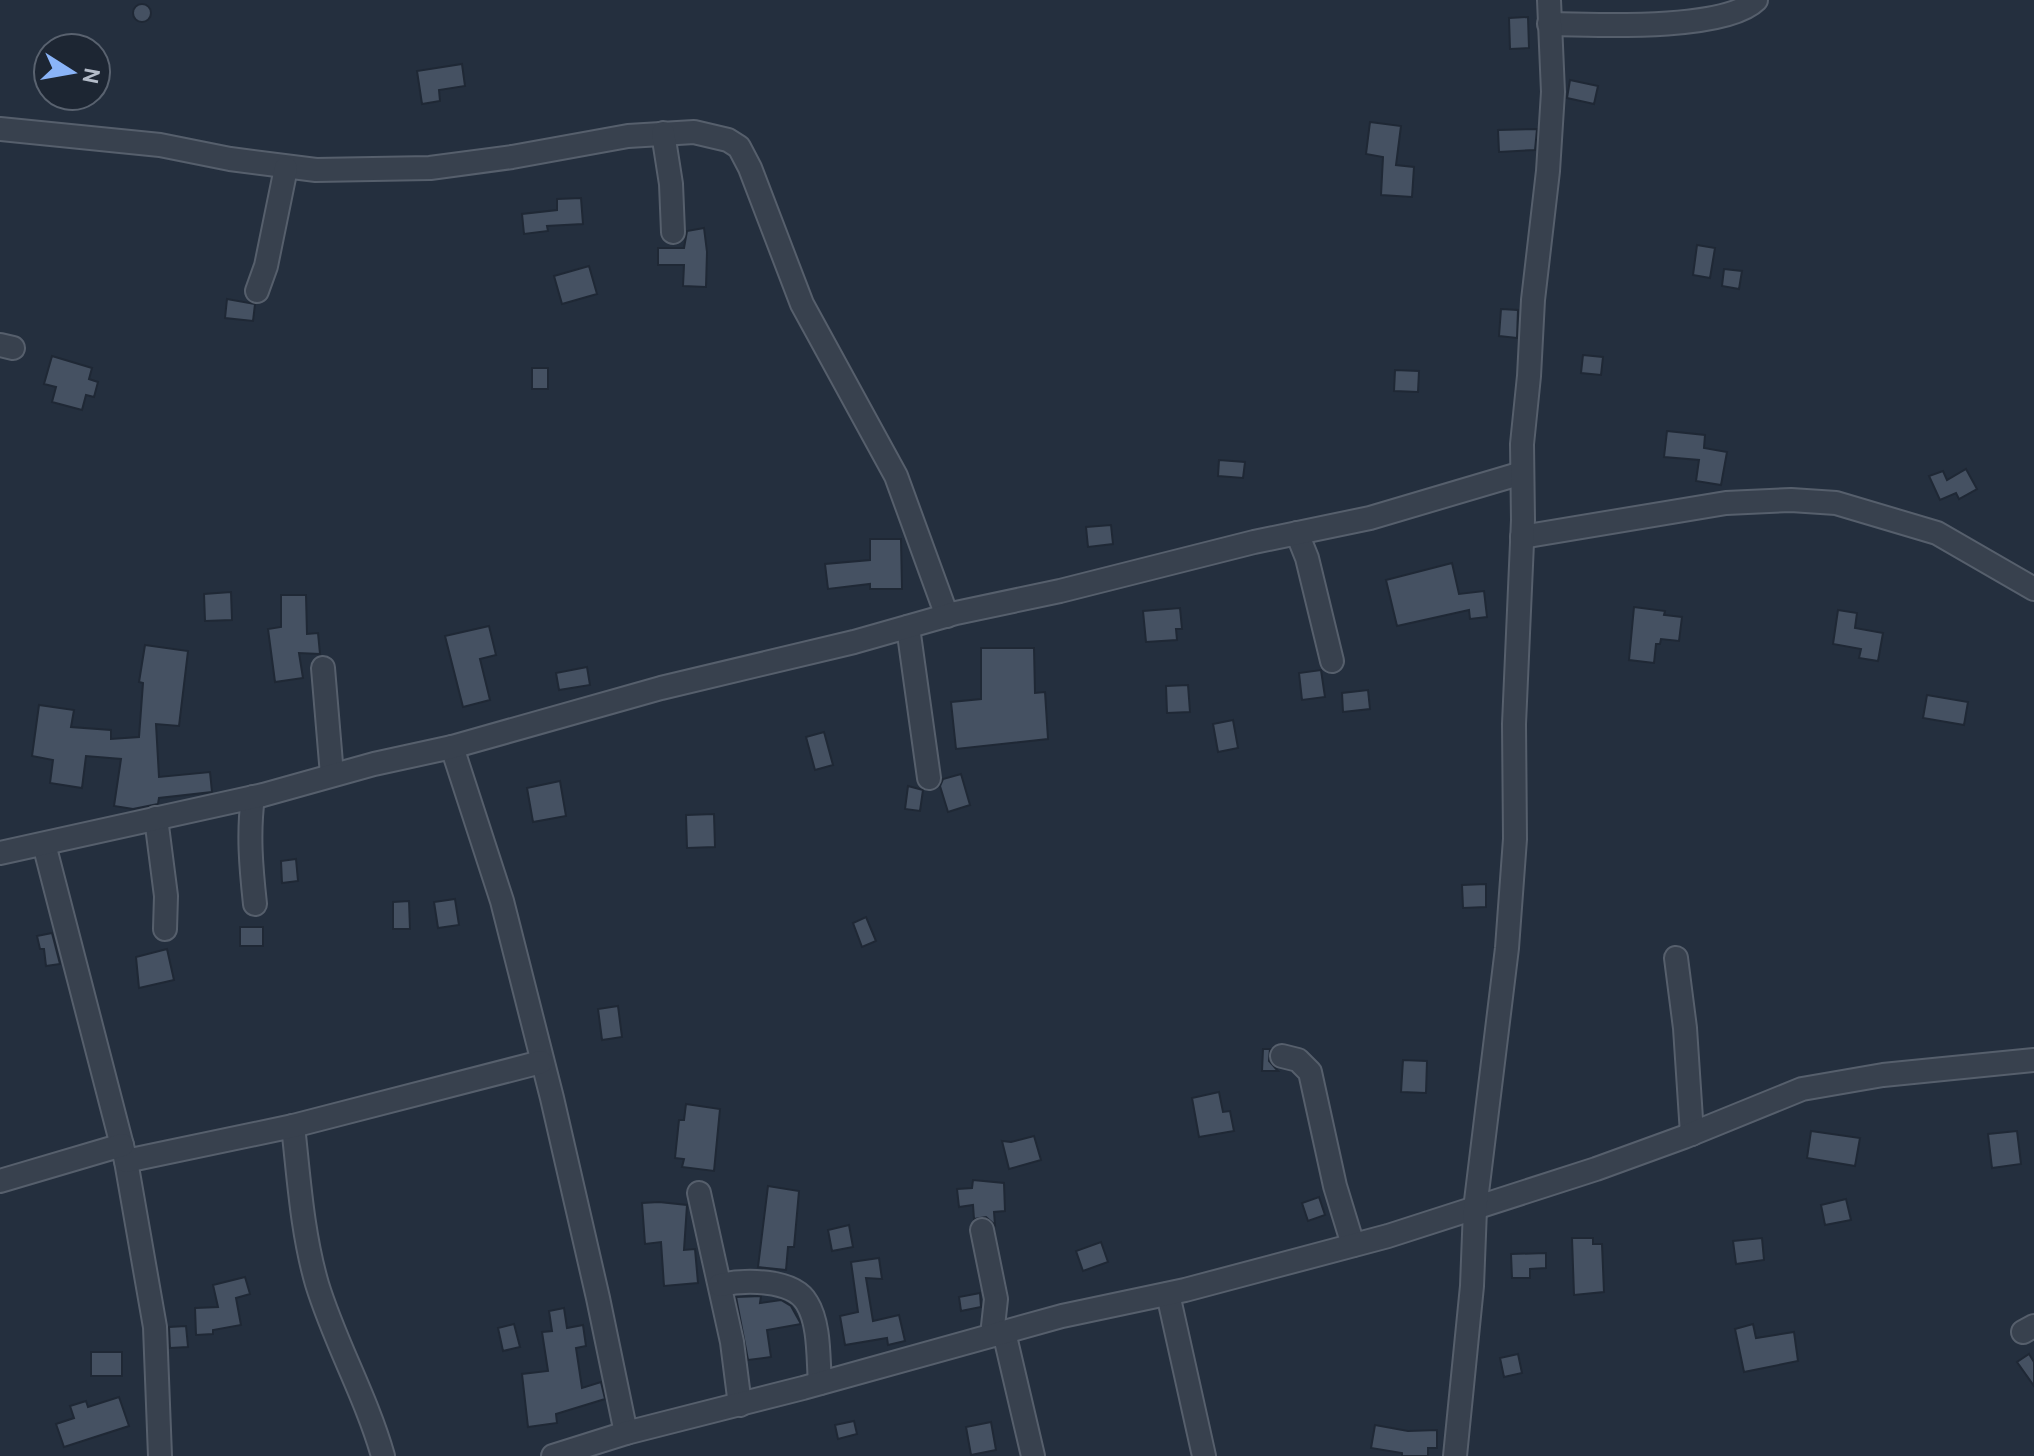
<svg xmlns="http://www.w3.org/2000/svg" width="2034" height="1456" font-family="Cabin,sans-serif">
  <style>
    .building { fill: #455162; stroke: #1f2835; stroke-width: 2 }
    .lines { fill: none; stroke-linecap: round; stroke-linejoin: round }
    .street-casing { stroke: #565f6c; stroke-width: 26 }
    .street { stroke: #38414e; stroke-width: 22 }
  </style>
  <rect width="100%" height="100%" fill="#242f3e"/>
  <g class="building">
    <circle cx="142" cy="13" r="9"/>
    <path d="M1528 17 1529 48 1510 49 1509 18Z"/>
    <path d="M462 64 465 86 439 90 440 101 422 104 417 71Z"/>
    <path d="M1570 80 1598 86 1594 104 1567 98Z"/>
    <path d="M1370 122 1401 126 1396 165 1414 167 1412 197 1381 195 1383 157 1366 154Z"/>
    <path d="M1537 129 1535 150 1499 152 1498 130Z"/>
    <path d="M581 198 583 224 547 226 548 231 524 234 522 214 557 210V199Z"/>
    <path d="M704 228 707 252 706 287 683 286 684 265H658V248H684L687 231Z"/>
    <path d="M1697 245 1715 248 1710 278 1693 275Z"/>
    <path d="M589 266 597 294 562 304 554 276Z"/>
    <path d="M1724 269 1742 271 1739 289 1722 286Z"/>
    <path d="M227 299 255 304 253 321 225 318Z"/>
    <path d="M1501 309 1518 310 1517 338 1499 336Z"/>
    <path d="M1583 355 1603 357 1601 375 1581 373Z"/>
    <path d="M52 356 92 368 89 379 98 382 94 397 86 395 82 410 52 402 56 387 44 384Z"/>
    <rect x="532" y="368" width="16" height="21"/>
    <path d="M1395 370 1419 371 1418 392 1394 391Z"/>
    <path d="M1667 431 1705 435 1704 448 1727 452 1721 485 1696 481 1699 460 1664 457Z"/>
    <path d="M1219 460 1245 462 1243 478 1218 476Z"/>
    <path d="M1966 469 1977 489 1959 499 1956 493 1940 500 1929 476 1943 471 1947 480Z"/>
    <path d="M1111 525 1113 544 1088 547 1086 527Z"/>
    <path d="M870 539H901L902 589H870V584L828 589 825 564 870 560Z"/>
    <path d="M1452 563 1459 594 1484 591 1487 617 1470 619 1469 610 1397 626 1386 580Z"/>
    <path d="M231 592 232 620 205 621 204 594Z"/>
    <path d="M281 595H306L307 634 318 633 320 654 299 653 303 678 275 682 268 629 281 627Z"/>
    <path d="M1634 607 1665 611 1664 615 1682 617 1679 641 1661 639 1660 644H1656L1654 663 1629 660Z"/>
    <path d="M1180 608 1182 629H1176L1177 640 1146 642 1143 611Z"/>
    <path d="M1838 610 1857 613 1855 628 1883 633 1878 661 1859 658 1861 649 1833 644Z"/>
    <path d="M489 626 496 655 480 659 490 700 463 707 445 636Z"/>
    <path d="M145 645 188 651 179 726 156 724 159 777 210 772 212 792 159 798 158 804 133 809 114 806 121 759 86 756 82 788 50 783 53 760 32 756 39 705 74 710 71 727 111 730V739L139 737 143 683 139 682Z"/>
    <path d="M981 648H1034L1035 693 1045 692 1048 739 956 749 951 702 981 699Z"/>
    <path d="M587 667 590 685 559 690 556 673Z"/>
    <path d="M1321 670 1325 697 1302 700 1299 673Z"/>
    <path d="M1188 685 1190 712 1167 713 1166 686Z"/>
    <path d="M1368 690 1370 709 1343 712 1342 693Z"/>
    <path d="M1927 695 1968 702 1964 725 1923 718Z"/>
    <path d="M1233 720 1238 748 1218 752 1213 724Z"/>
    <path d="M824 732 833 765 815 770 806 737Z"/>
    <path d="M961 774 970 805 948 812 940 786 943 779Z"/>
    <path d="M560 781 566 816 533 822 527 788Z"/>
    <path d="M908 786 923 790 920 811 905 809Z"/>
    <path d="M714 814 715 847 687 848 686 815Z"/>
    <path d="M296 859 298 881 282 883 281 861Z"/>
    <path d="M1486 884V907L1463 908 1462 885Z"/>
    <path d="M455 899 459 925 438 928 434 902Z"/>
    <path d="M409 901 410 929H393V902Z"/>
    <path d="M866 917 876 941 862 947 853 923Z"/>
    <rect x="240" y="927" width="23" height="19"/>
    <path d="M52 933 60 964 46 966 44 949H40L37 936Z"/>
    <path d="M167 949 174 980 139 988 136 957Z"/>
    <path d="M618 1006 622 1037 602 1040 598 1009Z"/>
    <path d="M1263 1049H1270L1269 1061 1278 1071H1262Z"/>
    <path d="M1403 1060 1427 1061 1426 1093 1401 1092Z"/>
    <path d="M1219 1092 1223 1112 1230 1111 1234 1131 1199 1137 1192 1098Z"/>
    <path d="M686 1104 720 1109 714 1171 682 1167 684 1159 675 1158 679 1120H684Z"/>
    <path d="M1811 1131 1860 1138 1855 1166 1807 1158Z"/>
    <path d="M2017 1131 2021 1164 1992 1168 1988 1134Z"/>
    <path d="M1034 1136 1041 1160 1009 1169 1002 1141 1011 1142Z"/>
    <path d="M973 1180 1004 1183 1005 1211 994 1212 995 1225 986 1217 974 1219 973 1205 959 1207 957 1189 972 1188Z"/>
    <path d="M768 1186 799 1191 794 1247H788L786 1270 758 1267Z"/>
    <path d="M1319 1197 1325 1215 1308 1221 1302 1203Z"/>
    <path d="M1846 1199 1851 1220 1825 1225 1821 1205Z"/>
    <path d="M659 1202 687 1205 684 1250 695 1249 698 1283 664 1286 661 1242 645 1244 642 1203Z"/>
    <path d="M849 1225 853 1247 832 1251 828 1230Z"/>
    <path d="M1572 1238H1593V1244H1602L1604 1292 1574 1295Z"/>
    <path d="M1762 1238 1764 1260 1736 1264 1733 1241Z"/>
    <path d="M1101 1242 1108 1262 1083 1271 1076 1251Z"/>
    <path d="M1546 1253V1268L1530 1269V1278H1512L1511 1254Z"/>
    <path d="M879 1258 882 1279 866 1278 873 1321 899 1315 905 1341 888 1345 887 1338 845 1345 840 1316 858 1312 851 1262Z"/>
    <path d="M245 1277 250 1294 236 1298 241 1325 213 1330V1334L196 1335 195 1308 218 1307 213 1285Z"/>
    <path d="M980 1293 981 1307 961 1311 959 1297Z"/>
    <path d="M761 1296 760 1303 781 1300 791 1306 801 1324 767 1330 771 1357 748 1360 736 1297Z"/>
    <path d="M564 1308 567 1328 583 1325 586 1346 576 1348 582 1388 601 1382 605 1399 556 1414 557 1423 528 1427 522 1374 548 1371 542 1332 552 1331 549 1311Z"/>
    <path d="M514 1324 520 1347 503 1351 498 1328Z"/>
    <path d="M1753 1324 1756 1338 1794 1332 1798 1361 1744 1372 1735 1329Z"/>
    <path d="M186 1326 188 1347 170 1348 169 1327Z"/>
    <rect x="91" y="1352" width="31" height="24"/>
    <path d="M1518 1354 1522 1373 1504 1377 1500 1358Z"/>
    <path d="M2029 1354 2034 1362V1386L2017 1362Z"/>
    <path d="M119 1397 129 1426 64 1447 56 1424 74 1418 70 1406 86 1401 88 1407Z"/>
    <path d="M854 1421 857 1434 838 1439 835 1425Z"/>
    <path d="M991 1422 996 1450 971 1455 966 1427Z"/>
    <path d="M1375 1425 1408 1431 1437 1430V1448H1428V1456H1402V1453L1371 1448Z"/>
  </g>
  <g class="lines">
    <defs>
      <g id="street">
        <path d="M1549 24C1595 25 1725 31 1756 0"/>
        <path d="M0 129 160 145 230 159 316 170 430 168 512 157 628 136 694 132 728 140 739 147 750 168 802 304 896 476 947 616"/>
        <path d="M663 133 671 184 673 232"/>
        <path d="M257 291 266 266 286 168"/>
        <path d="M0 345 13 348"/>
        <path d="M1297 533 1307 558 1332 661"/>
        <path d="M1522 537 1726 503 1791 500 1836 503 1937 533 2034 589"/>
        <path d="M908 627 929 778"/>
        <path d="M323 668 332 775"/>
        <path d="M452 747 502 901 552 1098 598 1298 626 1433"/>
        <path d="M253 797C248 833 251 867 255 904"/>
        <path d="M156 818 166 896 165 929"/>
        <path d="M44 844 126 1161 155 1327 160 1456"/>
        <path d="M0 853 263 795 374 764 452 747 661 688 854 642 956 613 1060 591 1254 542 1370 518 1522 473"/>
        <path d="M1676 958 1685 1028 1692 1134"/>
        <path d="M1282 1056 1298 1060 1310 1072 1335 1186 1353 1245"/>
        <path d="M293 1126C299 1179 302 1232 317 1284 335 1343 366 1396 383 1456"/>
        <path d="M126 1161 293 1126 541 1062"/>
        <path d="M0 1181 122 1145"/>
        <path d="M699 1193 732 1342 740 1405"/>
        <path d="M982 1230 996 1299 992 1335"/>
        <path d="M720 1285C743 1280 793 1278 807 1303 820 1324 818 1359 820 1383"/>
        <path d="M1168 1294 1204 1456"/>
        <path d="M1004 1332 1033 1456"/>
        <path d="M2023 1332 2034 1326"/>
        <path d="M553 1456 626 1433 803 1388 1062 1316 1185 1290 1388 1236 1596 1169 1684 1137 1802 1089 1883 1075 2034 1060"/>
        <path d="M1455 1456 1472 1286 1475 1209 1507 948 1515 839 1514 724 1523 520 1522 444 1529 376 1533 300 1548 171 1553 92 1549 0"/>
      </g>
    </defs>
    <use href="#street" class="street-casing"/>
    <use href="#street" class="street"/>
  </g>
  <g transform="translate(72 72) rotate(101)"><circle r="38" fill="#1d2633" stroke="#59626f" stroke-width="2"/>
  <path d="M0-6L14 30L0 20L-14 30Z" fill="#8ab4f8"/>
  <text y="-12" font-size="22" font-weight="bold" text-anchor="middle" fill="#b4bcc9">N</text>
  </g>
</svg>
